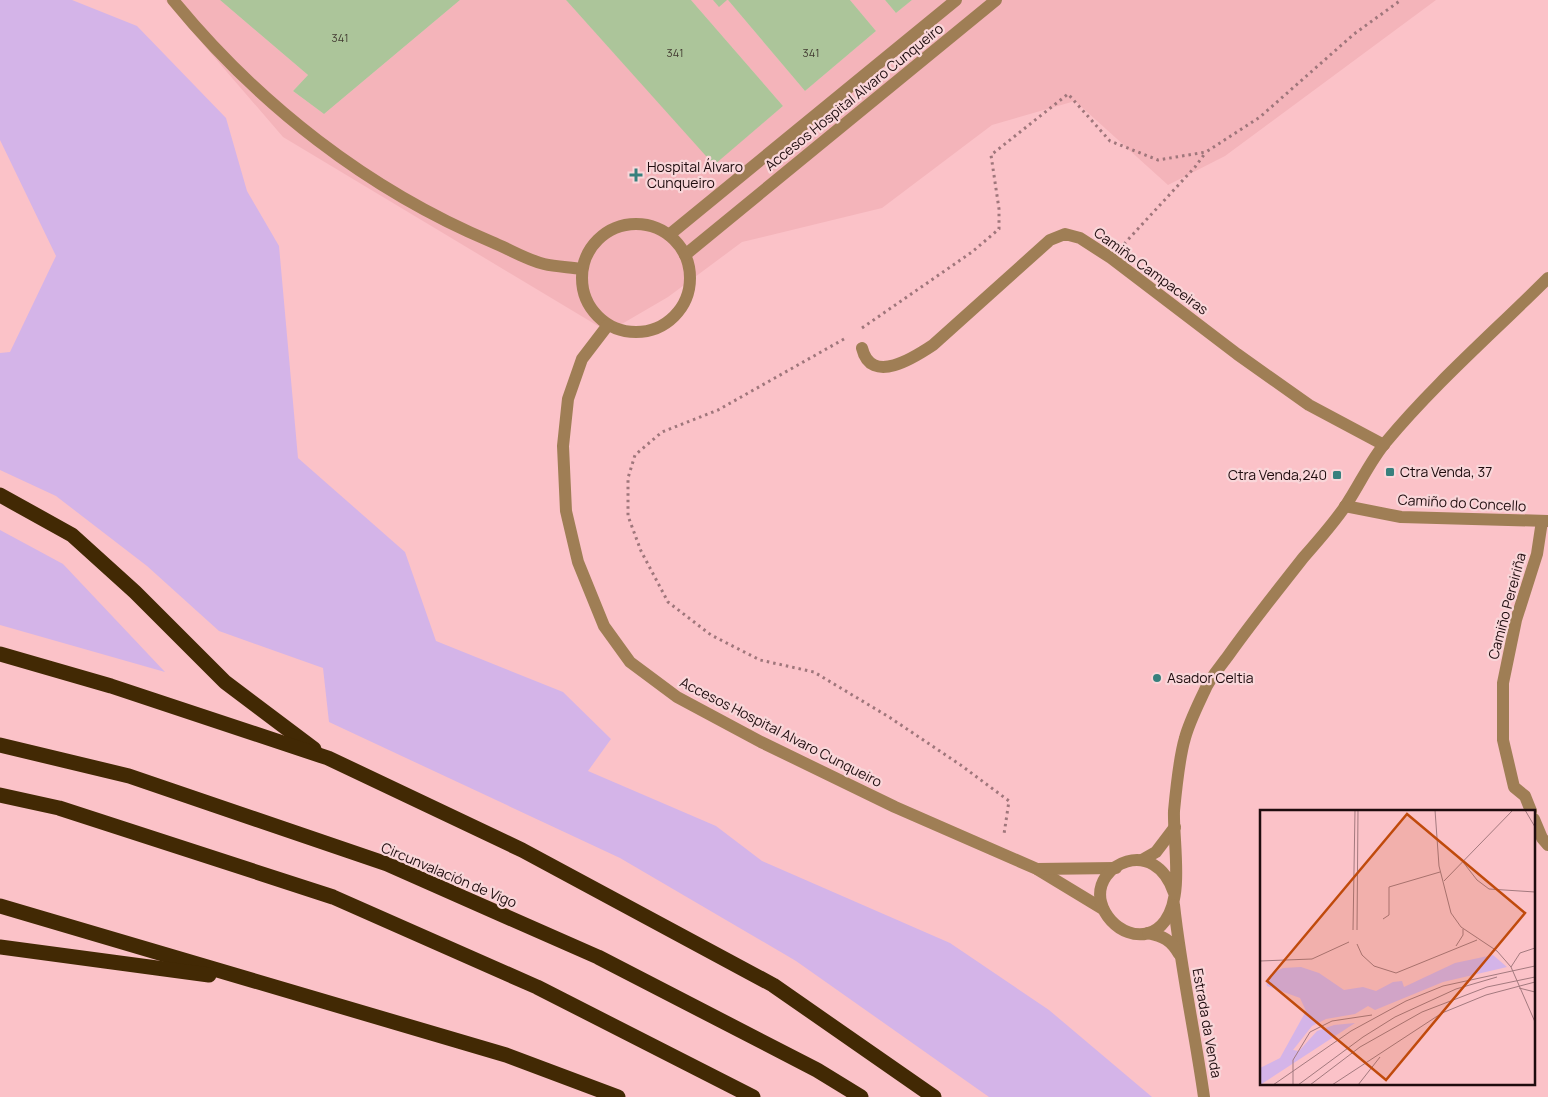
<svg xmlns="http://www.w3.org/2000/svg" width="1548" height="1097" font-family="Manrope,sans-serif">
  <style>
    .built { fill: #f4b4ba }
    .green { fill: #d4b4e8 }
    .building { fill: #acc59a }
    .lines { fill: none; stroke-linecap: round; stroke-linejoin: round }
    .path { stroke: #9f767b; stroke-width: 3; stroke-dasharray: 2.5 4; stroke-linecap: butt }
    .minor { stroke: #9f7e55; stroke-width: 12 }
    .highway { stroke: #422904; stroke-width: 15 }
    .poi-dot { fill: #37807d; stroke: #f9d6d9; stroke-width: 2 }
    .labels { text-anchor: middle; stroke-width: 4.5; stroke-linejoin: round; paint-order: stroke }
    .number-label { font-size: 11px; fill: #423a31 }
    .street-label { font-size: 14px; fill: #1e0c0e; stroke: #f9d6d9 }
    .poi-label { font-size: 14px; fill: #1e0c0e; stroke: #f9d6d9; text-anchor: start }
    .inset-road { fill: none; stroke: #a3797e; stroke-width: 1 }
    .view { fill: #c04a0c; fill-opacity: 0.15; stroke: #c04a0c; stroke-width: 2.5 }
    .inset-edge { fill: none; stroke: #1e0c0e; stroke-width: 2.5 }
  </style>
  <rect width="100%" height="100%" fill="#fbc2c8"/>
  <path class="built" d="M165 0H220L308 75 293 91 324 114 460 0H566L714 164 783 106 691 0H728L805 91 876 31 850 0H885L896 13 912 0H1436L1225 156 1168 185 1075 101 992 125 882 208 742 242 668 297 608 332 283 137Z"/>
  <g class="green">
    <path d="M0 0H72L137 26 226 118 247 191 279 246 298 458 405 552 436 641 563 692 611 739 588 771 716 826 762 861 950 943 1049 1010 1152 1097H989L796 961 620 858 329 722 323 668 219 631 147 566 56 496 0 470V353L10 352 56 256 0 140Z"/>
    <path d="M0 530 63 564 165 672 0 625Z"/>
  </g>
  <g class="building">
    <path d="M220 0H460L324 114 293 91 308 75Z"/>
    <path d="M566 0H691L783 106 714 165Z"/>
    <path d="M713 0H727L719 7Z"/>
    <path d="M728 0H850L876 31 805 91Z"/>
    <path d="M885 0H912L896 13Z"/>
  </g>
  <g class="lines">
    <g class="path">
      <path d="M1124 244 1195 167 1206 152"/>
      <path d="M862 328 972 252 999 229V209L991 155 1068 94 1110 141 1158 160 1206 152 1260 117 1354 34 1401 0"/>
      <path d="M844 339 718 410 662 432 635 455 628 478V516L641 551 668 602 711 635 760 660 814 672 889 717 962 766 1009 801 1004 834"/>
    </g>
    <g class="minor">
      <path d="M173 0C258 104 368 190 492 242 509 249 527 260 544 264 556 267 570 267 582 269"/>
      <circle cx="636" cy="278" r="54"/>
      <path d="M669 235 956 0"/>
      <path d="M685 255 996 0"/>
      <path d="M608 325 582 359 568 399 563 446 566 511 578 562 604 626 630 662 677 697 761 742 895 807 1037 869 1103 909"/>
      <path d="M862 348C871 386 915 357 933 345L1050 240 1065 234 1080 238 1111 258 1237 354 1309 405 1384 445"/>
      <path d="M1345 506 1401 517 1548 521"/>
      <path d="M1531 811 1525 796 1514 787 1503 740V683L1516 620 1537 554 1542 521"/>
      <path d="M1534 819 1542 838 1548 845"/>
      <path d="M1142 860 1156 852 1175 827"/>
      <path d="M1037 869 1116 868"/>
      <path d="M1174 893C1155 835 1092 864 1101 902 1108 930 1145 948 1165 921 1184 896 1173 842 1174 811 1176 790 1179 758 1185 738 1189 723 1197 707 1204 692 1209 679 1220 667 1228 656 1252 622 1278 590 1303 558 1318 541 1334 523 1346 505 1360 484 1370 461 1386 442 1435 383 1494 332 1548 278"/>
      <path d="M1174 905C1181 970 1195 1033 1204 1097"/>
      <path d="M1148 933C1163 936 1171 940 1179 954"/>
    </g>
    <g class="highway">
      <path d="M0 495 72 535 135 592 225 682 314 749"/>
      <path d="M0 654 111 686 328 758 522 850 773 985 934 1097"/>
      <path d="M0 745 129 776 387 864 598 957 817 1070 861 1097"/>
      <path d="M0 795 59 808 333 897 537 987 753 1097"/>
      <path d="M0 906 506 1055 618 1097"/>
      <path d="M0 947 209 975"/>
    </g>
  </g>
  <g class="poi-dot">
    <path d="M633.5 167.5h5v5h5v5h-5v5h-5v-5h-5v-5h5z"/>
    <rect x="1385" y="467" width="10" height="10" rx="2.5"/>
    <rect x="1332" y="470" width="10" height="10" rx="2.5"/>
    <circle cx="1157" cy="678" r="5"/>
  </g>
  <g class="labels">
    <g class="number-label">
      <text x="340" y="42">341</text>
      <text x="675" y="57">341</text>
      <text x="811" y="57">341</text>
    </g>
    <g class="street-label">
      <text transform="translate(854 97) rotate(-39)" y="5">Accesos Hospital Alvaro Cunqueiro</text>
      <text transform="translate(1151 271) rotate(36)" y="5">Camiño Campaceiras</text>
      <text transform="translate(1462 503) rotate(3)" y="5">Camiño do Concello</text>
      <text transform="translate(1507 606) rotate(-75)" y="5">Camiño Pereiriña</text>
      <text transform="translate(781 732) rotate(27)" y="5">Accesos Hospital Alvaro Cunqueiro</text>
      <text transform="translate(449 875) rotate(23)" y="5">Circunvalación de Vigo</text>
      <text transform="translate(1207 1023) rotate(80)" y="5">Estrada da Venda</text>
    </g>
    <g class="poi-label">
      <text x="647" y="172">Hospital Álvaro<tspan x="647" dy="16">Cunqueiro</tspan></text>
      <text x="1400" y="477">Ctra Venda, 37</text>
      <text x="1327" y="480" text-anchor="end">Ctra Venda,240</text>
      <text x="1167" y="683">Asador Celtia</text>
    </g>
  </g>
  <g transform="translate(1260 810)">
    <rect width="275" height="275" fill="#fbc2c8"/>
    <path d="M233 145 247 157 183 172 115 200 108 196 95 204 66 209 52 216 33 240 39 241 57 221 74 215 95 213 0 275V258L20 248 46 201 40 188 7 176 6 171 13 163 23 158 41 157 59 163 84 180 103 177 116 181 133 172 142 171 144 177 195 153Z" fill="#d4b4e8"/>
    <path class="inset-road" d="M175 0 179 56 191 103 201 117 237 141 251 157 275 212M265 0 275 17M203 52 217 70 229 79 275 82M184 71 253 0M123 109 129 105V77L180 62M93 120 95 0M97 120 98 0M97 134 102 145 114 156 136 163 217 130M196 136 203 125V119M0 151 52 149 89 132M251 157 260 143 275 138M259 178 275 182M13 275 91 221 146 191 183 176 275 156M33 275V250L50 222 72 211 112 205M38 275 103 227 135 207 196 179 237 167M50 275 100 237 162 202 227 177 275 167M72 275 182 203 226 185 275 172M98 275 120 247"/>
    <path class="view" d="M147 4 265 103 126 270 7 171Z"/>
    <rect width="275" height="275" class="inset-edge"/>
  </g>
</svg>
